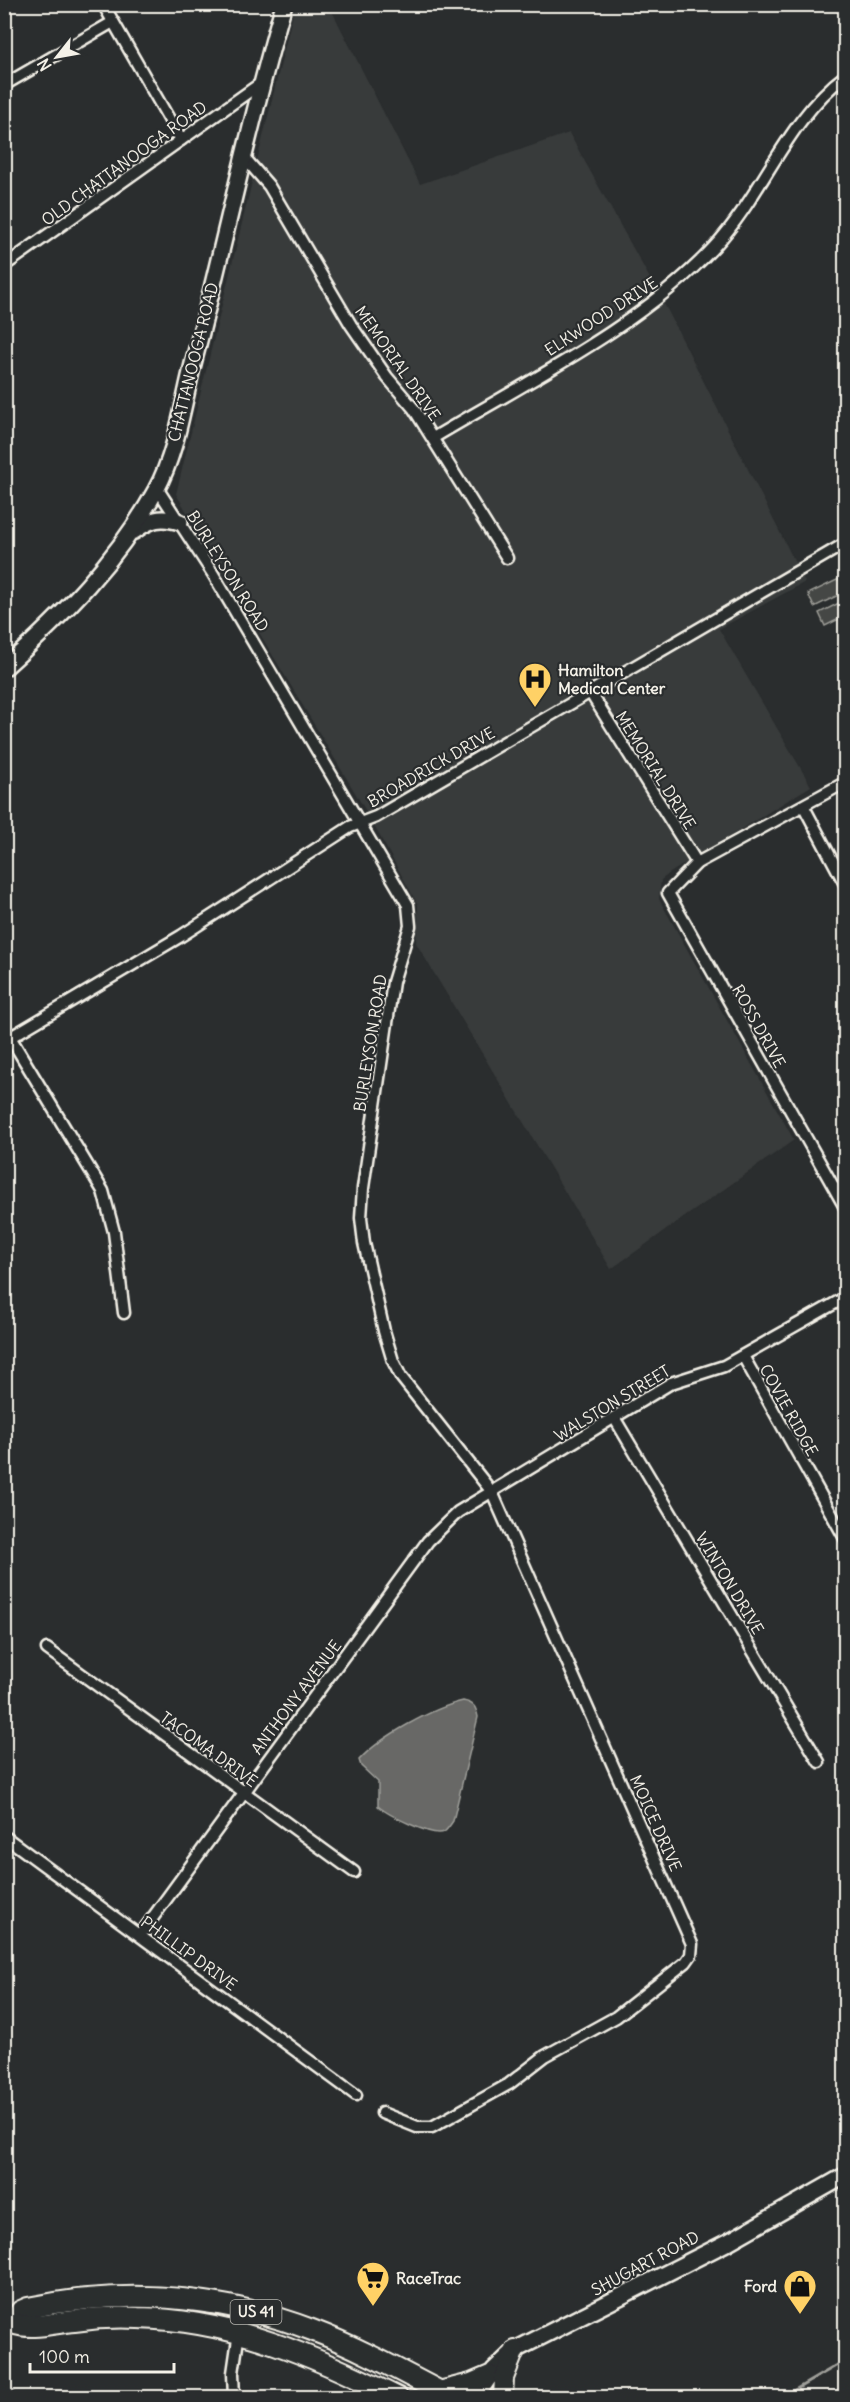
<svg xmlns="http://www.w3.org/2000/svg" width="850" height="2402" font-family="Delius,sans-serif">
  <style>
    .built { fill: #373a3a }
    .green { fill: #444645; stroke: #9c9c96; stroke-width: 1.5 }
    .water { fill: #676866; stroke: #9f9f9a; stroke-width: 1.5 }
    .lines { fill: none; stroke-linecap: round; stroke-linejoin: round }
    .stream { stroke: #9f9f9a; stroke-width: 3 }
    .street-casing { stroke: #f4f1e8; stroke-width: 15 }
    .secondary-casing { stroke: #f4f1e8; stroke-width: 20 }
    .primary-casing { stroke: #f4f1e8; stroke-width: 22 }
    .highway-casing { stroke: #f4f1e8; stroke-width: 24 }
    .street { stroke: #2a2d2e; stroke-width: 10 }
    .secondary { stroke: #2a2d2e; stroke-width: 15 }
    .primary { stroke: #2a2d2e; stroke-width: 18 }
    .highway { stroke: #2a2d2e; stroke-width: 20 }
    .labels { text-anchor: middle; stroke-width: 4.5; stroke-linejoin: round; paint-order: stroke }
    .shield { fill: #2a2d2e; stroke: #b7b6b0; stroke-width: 1.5 }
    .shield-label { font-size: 15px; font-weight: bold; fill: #f4f1e8 }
    .street-label { font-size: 16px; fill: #f4f1e8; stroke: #2a2d2e }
    .poi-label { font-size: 16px; font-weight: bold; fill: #f4f1e8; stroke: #2a2d2e; text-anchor: start }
  </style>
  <rect width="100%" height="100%" fill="#2a2d2e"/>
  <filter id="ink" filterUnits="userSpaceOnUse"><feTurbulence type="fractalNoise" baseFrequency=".0167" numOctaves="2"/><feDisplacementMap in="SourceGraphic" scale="12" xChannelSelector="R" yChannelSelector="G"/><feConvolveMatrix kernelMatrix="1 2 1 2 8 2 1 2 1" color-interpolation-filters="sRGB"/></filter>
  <g filter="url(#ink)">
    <path class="built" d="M295 5 333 13 420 184 569 133 668 311 805 582 719 629 811 786 670 873 661 880 659 899 794 1140 611 1269 416 943 418 905 363 806 176 494Z"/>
    <g class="green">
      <path d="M839 579 845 592 814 607 808 594Z"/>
      <path d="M845 600V616L825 626 819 613Z"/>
    </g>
    <path class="water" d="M463 1701C474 1703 476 1707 478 1717L453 1821C451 1824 447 1830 444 1832 433 1838 387 1814 378 1806V1782L361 1766 359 1760C380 1737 433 1708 463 1701Z"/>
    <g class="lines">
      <g class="stream">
        <path d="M4 2386 19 2398"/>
        <path d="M781 2398 846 2360"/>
      </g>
      <defs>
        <g id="street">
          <path d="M103 4 181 140"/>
          <path d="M4 85 113 22"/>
          <path d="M243 156 269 186 351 325 387 377 414 409 507 558"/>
          <path d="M4 266 261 83"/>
          <path d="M433 438C526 382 640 327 714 247 764 193 786 120 846 75"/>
          <path d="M157 488 213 574 408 905 410 926 393 982 363 1188 361 1218 364 1243 384 1331 393 1361 401 1377 492 1492 692 1944 691 1955 686 1962 616 2017 545 2056 509 2084 432 2127H417L382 2113"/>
          <path d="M590 692 697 863"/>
          <path d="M846 782 697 863 668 893 846 1209"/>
          <path d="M804 807 846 886"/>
          <path d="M4 1027 103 1191 114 1232 124 1313"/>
          <path d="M4 1041 181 936 350 827 376 817 846 543"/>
          <path d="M743 1356 846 1540"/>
          <path d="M615 1419 819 1762"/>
          <path d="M47 1649 354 1872"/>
          <path d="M4 1836 356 2095"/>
          <path d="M140 1935 428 1541 458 1512 671 1383 724 1366 846 1297"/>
          <path d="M234 2398 233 2373 239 2332"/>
        </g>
        <g id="secondary">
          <path d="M134 531C151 519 160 516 180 522"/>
          <path d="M4 668C63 615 118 560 156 490 177 452 183 402 194 360 225 242 249 122 284 4"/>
          <path d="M475 2398 494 2370 515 2350 728 2242 846 2175"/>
        </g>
        <g id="primary">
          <path d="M439 2391 471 2383 490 2375"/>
          <path d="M503 2398 504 2378 515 2350"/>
        </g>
        <g id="highway">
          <path d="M12 2323 21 2311 28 2308C124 2288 220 2295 312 2330 360 2348 406 2374 452 2398"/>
          <path d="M12 2323C33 2330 52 2323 74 2321 95 2318 117 2317 138 2318 232 2320 315 2356 398 2398"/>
        </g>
      </defs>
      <use href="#street" class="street-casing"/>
      <use href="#secondary" class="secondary-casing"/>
      <use href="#primary" class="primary-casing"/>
      <use href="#highway" class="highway-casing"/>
      <use href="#street" class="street"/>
      <use href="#secondary" class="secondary"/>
      <use href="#primary" class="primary"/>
      <use href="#highway" class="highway"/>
    </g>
  </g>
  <defs>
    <symbol id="hospital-pin" viewBox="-11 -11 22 30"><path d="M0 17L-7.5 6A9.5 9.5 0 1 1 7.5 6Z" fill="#ffd166" stroke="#2a2d2e"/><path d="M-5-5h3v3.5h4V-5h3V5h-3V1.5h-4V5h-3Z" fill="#111"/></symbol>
    <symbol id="supermarket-pin" viewBox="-11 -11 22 30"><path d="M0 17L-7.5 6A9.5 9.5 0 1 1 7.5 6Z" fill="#ffd166" stroke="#2a2d2e"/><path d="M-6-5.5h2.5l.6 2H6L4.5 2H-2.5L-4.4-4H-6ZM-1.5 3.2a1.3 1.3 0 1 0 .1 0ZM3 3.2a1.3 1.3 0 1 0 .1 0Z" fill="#111"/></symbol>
    <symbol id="shop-pin" viewBox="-11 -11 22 30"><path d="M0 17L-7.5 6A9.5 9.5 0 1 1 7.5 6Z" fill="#ffd166" stroke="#2a2d2e"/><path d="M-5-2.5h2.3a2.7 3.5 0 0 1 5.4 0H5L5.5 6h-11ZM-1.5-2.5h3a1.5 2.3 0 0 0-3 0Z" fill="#111"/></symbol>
  </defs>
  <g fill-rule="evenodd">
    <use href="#hospital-pin" x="516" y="660" width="38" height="52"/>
    <use href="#supermarket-pin" x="354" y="2259" width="38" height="52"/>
    <use href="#shop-pin" x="781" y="2267" width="38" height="52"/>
  </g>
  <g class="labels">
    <rect class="shield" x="230.5" y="2300" width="51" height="24" rx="4.5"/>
    <g class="shield-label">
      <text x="256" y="2317">US 41</text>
    </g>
    <g class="street-label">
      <text transform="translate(124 163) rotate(-36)" y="6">OLD CHATTANOOGA ROAD</text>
      <text transform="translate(601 316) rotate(-33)" y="6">ELKWOOD DRIVE</text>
      <text transform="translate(193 362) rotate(-76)" y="6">CHATTANOOGA ROAD</text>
      <text transform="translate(398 363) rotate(55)" y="6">MEMORIAL DRIVE</text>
      <text transform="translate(228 571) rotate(58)" y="6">BURLEYSON ROAD</text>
      <text transform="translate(431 767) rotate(-30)" y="6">BROADRICK DRIVE</text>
      <text transform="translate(656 770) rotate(58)" y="6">MEMORIAL DRIVE</text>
      <text transform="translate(759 1026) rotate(61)" y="6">ROSS DRIVE</text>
      <text transform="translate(370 1043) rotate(-81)" y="6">BURLEYSON ROAD</text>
      <text transform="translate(612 1403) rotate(-31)" y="6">WALSTON STREET</text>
      <text transform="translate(789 1410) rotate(61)" y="6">COVIE RIDGE</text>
      <text transform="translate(730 1583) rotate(59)" y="6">WINTON DRIVE</text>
      <text transform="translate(296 1697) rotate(-53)" y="6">ANTHONY AVENUE</text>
      <text transform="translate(209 1749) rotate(36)" y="6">TACOMA DRIVE</text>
      <text transform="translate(656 1823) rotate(66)" y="6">MOICE DRIVE</text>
      <text transform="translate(189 1953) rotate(36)" y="6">PHILLIP DRIVE</text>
      <text transform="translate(645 2263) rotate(-28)" y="6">SHUGART ROAD</text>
    </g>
    <g class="poi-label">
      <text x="558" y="676">Hamilton<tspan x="558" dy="18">Medical Center</tspan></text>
      <text x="396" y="2284">RaceTrac</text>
      <text x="777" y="2292" text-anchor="end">Ford</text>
    </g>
  </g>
  <rect width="850" height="2402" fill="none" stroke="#2a2d2e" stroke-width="24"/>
  <rect x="12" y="12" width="826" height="2378" fill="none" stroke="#f4f1e8" stroke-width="2" filter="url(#ink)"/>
  <g transform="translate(57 57) rotate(239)" stroke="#2a2d2e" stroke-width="4.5" paint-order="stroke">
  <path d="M0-4.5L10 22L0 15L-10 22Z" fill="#f4f1e8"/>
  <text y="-9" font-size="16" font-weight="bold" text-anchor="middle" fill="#f4f1e8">N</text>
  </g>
  <path d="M30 2363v9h144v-9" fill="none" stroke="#f4f1e8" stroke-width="3"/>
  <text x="39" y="2363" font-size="18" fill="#f4f1e8" stroke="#2a2d2e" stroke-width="4.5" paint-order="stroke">100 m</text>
</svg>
